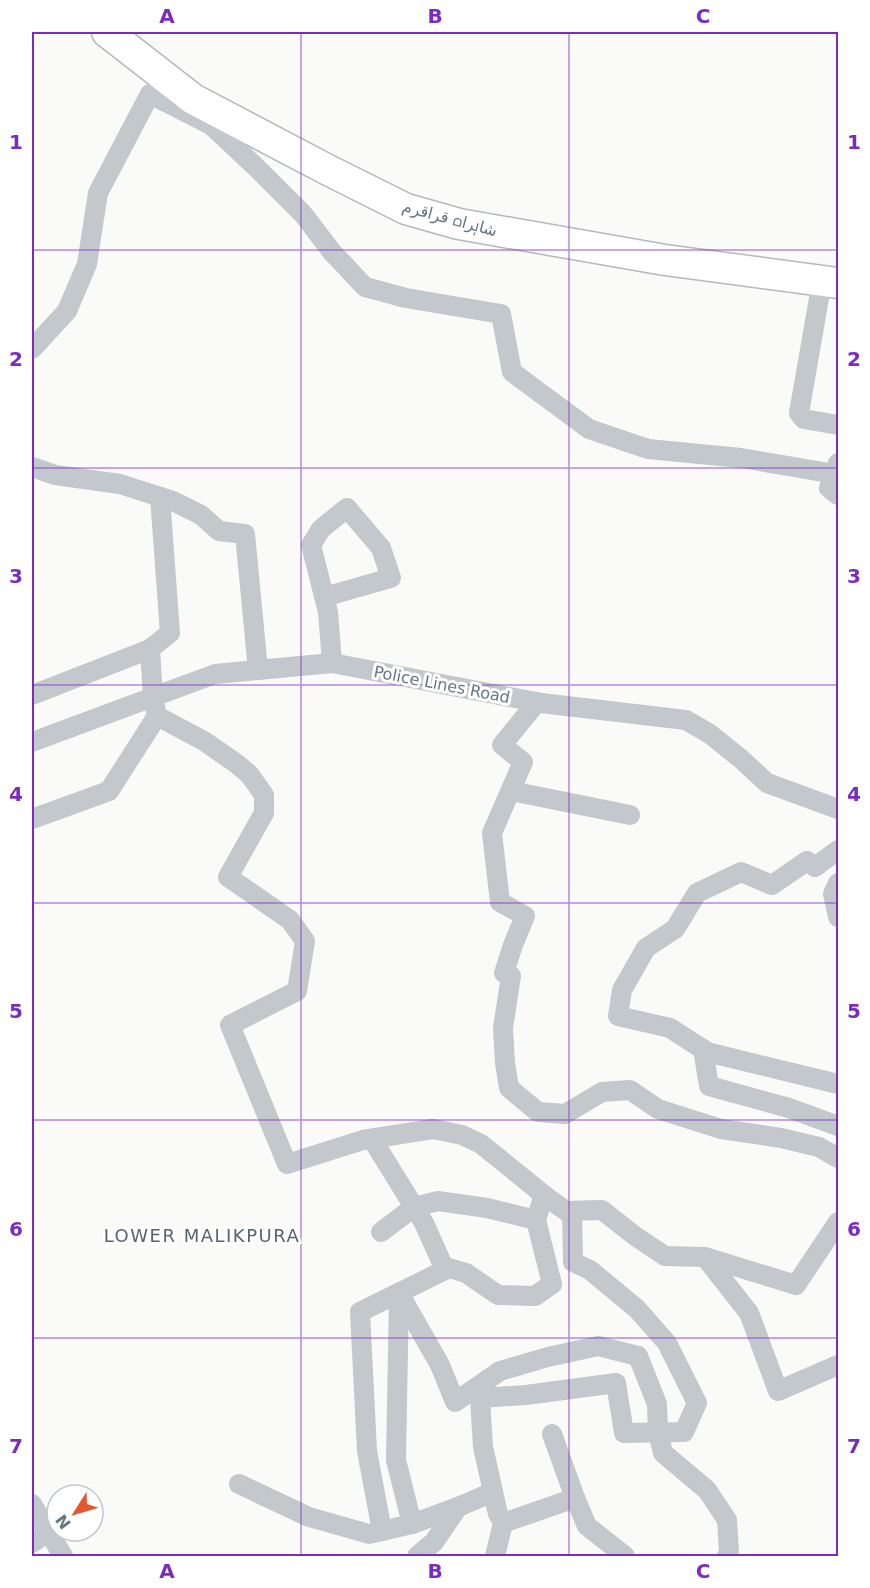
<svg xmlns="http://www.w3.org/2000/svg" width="870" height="1588" font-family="'DejaVu Sans',Cairo,sans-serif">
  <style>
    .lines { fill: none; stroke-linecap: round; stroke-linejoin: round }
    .highway-casing { stroke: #b4b9bd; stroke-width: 33 }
    .minor { stroke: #c3c8cc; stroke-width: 20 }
    .highway { stroke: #fff; stroke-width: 30 }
    .grid { fill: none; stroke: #7b2cbf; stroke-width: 1.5; stroke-opacity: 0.55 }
    .labels { text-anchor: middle; stroke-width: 6; stroke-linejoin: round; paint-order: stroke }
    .street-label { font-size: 16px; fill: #657683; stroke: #fff }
    .neighbourhood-label { font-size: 18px; letter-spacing: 1.5px; fill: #57646e; stroke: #fff }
    .neatline { fill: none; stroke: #7b2cbf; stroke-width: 2 }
    .grid-label { font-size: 20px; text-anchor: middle; font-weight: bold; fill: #7b2cbf }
  </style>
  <rect width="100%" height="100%" fill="#fafaf8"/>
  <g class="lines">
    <defs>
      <path id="highway" d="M107 32 193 99 326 169 406 209 459 224 665 260 838 283"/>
    </defs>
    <use href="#highway" class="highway-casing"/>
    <g class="minor">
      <path d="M822 281 799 413 804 419 838 425"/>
      <path d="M32 349 67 311 87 264 98 193 150 94 211 125 259 170 303 214 332 252 365 287 406 298 501 314 512 372 589 429 648 449 741 458 835 474"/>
      <path d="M838 463 829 488 838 495"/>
      <path d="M32 467 55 475 120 484 173 501 201 515 219 531 245 534 258 670"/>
      <path d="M160 497 170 633 150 649 153 698 157 716 204 741 237 764 249 774 264 795V813L228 877 290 920 305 941 297 991 230 1025 287 1164 363 1140 433 1129 462 1135 481 1144 544 1195"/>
      <path d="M324 597 391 578 381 548 347 508 321 529 311 545 328 612 332 663"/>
      <path d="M32 695 150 649"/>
      <path d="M537 702 502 745 523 762 492 833 500 902 525 916 513 945 504 973 511 976 503 1028 505 1063 509 1088 538 1112 565 1114 602 1092 630 1090 658 1109 721 1129 781 1138 819 1147 838 1158"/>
      <path d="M32 742 215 674 332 663 541 703 686 720 710 734 741 759 767 783 838 809"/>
      <path d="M511 791 630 815"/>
      <path d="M32 819 109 791 157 716"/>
      <path d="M838 850 815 867 807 861 772 885 741 872 697 893 675 929 646 948 622 990 618 1016 670 1028 707 1052 838 1084"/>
      <path d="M838 883 833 894 838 917"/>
      <path d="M703 1049 709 1086 789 1108 838 1126"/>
      <path d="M372 1139 424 1223 445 1270"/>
      <path d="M381 1232 414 1207 438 1201 487 1208 536 1220"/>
      <path d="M705 1257 749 1313 778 1391 838 1365"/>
      <path d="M399 1293 440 1365 455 1402 500 1371 548 1357 598 1346 638 1356 657 1404 658 1432 663 1453 707 1490 727 1520 729 1552 727 1556"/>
      <path d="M399 1295 396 1460 412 1524"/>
      <path d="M552 1434 575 1498 587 1526 625 1556"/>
      <path d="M239 1484 309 1517 369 1534 412 1524 458 1507"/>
      <path d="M32 1504 63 1556"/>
      <path d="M503 1523 575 1498"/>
      <path d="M382 1531 367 1451 360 1312 449 1268 466 1273 498 1295 535 1296 552 1284 536 1220 544 1195 566 1211 602 1210 635 1236 665 1256 705 1257 796 1285 838 1222"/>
      <path d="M32 1543 48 1532"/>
      <path d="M417 1556 434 1542 458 1507 493 1492"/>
      <path d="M495 1556 503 1523 498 1514 483 1447 480 1398 526 1395 616 1383 624 1433 684 1432 697 1403 667 1343 637 1309 590 1270 573 1262 572 1211"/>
    </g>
    <use href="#highway" class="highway"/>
  </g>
  <path class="grid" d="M301 32V1556M569 32V1556M32 250H838M32 468H838M32 685H838M32 903H838M32 1120H838M32 1338H838"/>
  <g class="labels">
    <g class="street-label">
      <text transform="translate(450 218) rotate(15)" y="6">شاہراہ قراقرم</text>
      <text transform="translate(442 684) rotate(11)" y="6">Police Lines Road</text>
    </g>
    <g class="neighbourhood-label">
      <text x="202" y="1242">LOWER MALIKPURA</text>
    </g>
  </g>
  <rect width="870" height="1588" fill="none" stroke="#ffffff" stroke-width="66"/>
  <g transform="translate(75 1513) rotate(233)"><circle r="28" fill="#ffffff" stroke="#c1c8cd" stroke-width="1.5"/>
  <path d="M0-4.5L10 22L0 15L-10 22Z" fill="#e4572e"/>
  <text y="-9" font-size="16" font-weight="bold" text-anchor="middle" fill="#657683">N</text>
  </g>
  <rect x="33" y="33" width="804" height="1522" class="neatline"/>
  <g class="grid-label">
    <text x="167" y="23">A</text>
    <text x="435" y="23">B</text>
    <text x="703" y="23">C</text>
    <text x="16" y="149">1</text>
    <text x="854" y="149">1</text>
    <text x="16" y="366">2</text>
    <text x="854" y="366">2</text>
    <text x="16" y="583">3</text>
    <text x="854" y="583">3</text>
    <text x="16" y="801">4</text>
    <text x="854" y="801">4</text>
    <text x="16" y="1018">5</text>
    <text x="854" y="1018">5</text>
    <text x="16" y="1236">6</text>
    <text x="854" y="1236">6</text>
    <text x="16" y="1453">7</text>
    <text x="854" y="1453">7</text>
    <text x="167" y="1578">A</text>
    <text x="435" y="1578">B</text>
    <text x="703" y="1578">C</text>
  </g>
</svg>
